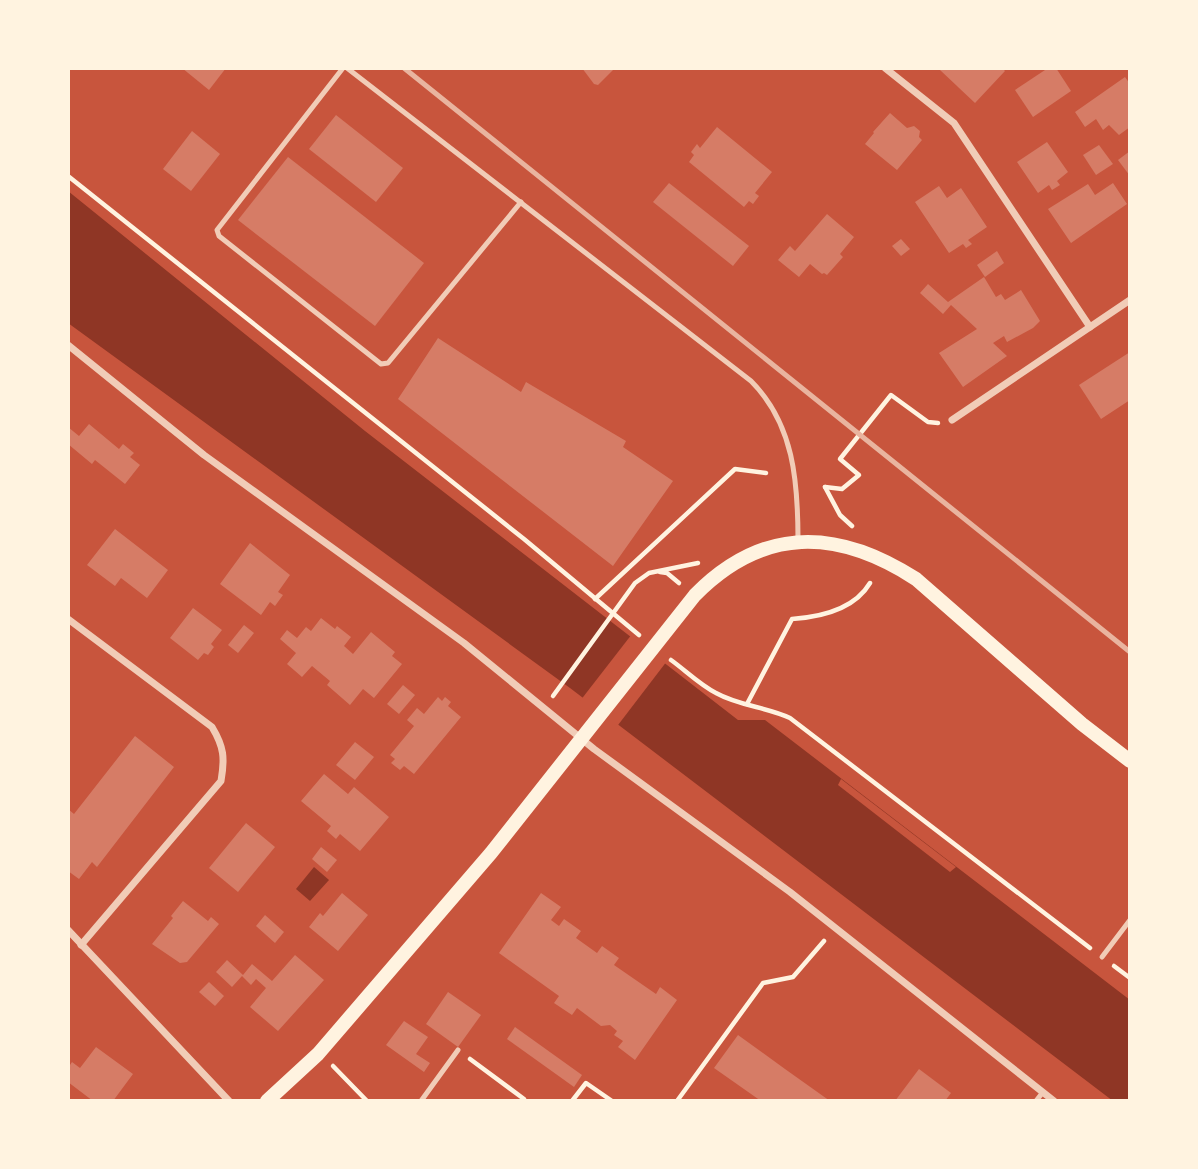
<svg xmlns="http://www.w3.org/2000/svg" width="1198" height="1169" font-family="Merriweather,serif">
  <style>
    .water { fill: #8f3625 }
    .pier { fill: #c8553d }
    .building { fill: #d67c66 }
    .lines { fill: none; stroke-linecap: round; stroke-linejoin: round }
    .path { stroke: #fff3e0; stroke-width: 4.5 }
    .service { stroke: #f1ccb7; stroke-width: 5 }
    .minor { stroke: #f1ccb7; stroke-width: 7 }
    .secondary { stroke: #fff3e0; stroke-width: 14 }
    .rail { stroke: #e9b49f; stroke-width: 5 }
  </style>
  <rect width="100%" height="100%" fill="#c8553d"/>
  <g class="water">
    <path d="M68 191 365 431 738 720H765L1130 1000V1101H1113L570 688 68 323Z"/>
    <path d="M314 867 329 880 310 901 296 889Z"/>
  </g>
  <g class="pier">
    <path d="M632 634 667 661 615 729 580 701Z"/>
    <path d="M841 779 956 867 950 872 838 785Z"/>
  </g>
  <g class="building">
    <path d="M182 68H226L209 90Z"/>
    <path d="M582 68H615L598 85 594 84Z"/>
    <path d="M942 68H1002L1005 71 975 103 940 70Z"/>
    <path d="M1048 68H1056L1071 91 1033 117 1015 90Z"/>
    <path d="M1125 77 1130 84V127L1119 135 1109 125 1103 130 1096 119 1085 127 1075 112Z"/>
    <path d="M890 113 907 128 914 126 920 131 919 137 922 140 897 170 865 144 874 133 873 132Z"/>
    <path d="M336 115 403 168 376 202 309 149Z"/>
    <path d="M717 127 772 172 755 193 759 196 753 204 749 201 744 207 689 162 694 155 691 152 697 144 700 148Z"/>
    <path d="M192 131 220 154 191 191 163 169Z"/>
    <path d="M1047 142 1068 172 1057 181 1060 185 1052 190 1049 185 1038 193 1017 162Z"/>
    <path d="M1099 145 1113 164 1096 175 1083 155Z"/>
    <path d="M1130 151V176L1118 160Z"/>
    <path d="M288 157 424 263 375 326 238 220Z"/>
    <path d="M669 183 749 246 733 266 653 202Z"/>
    <path d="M1113 183 1127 204 1071 243 1048 209 1088 184 1095 195Z"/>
    <path d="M939 186 947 198 961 188 987 227 968 240 972 244 966 248 963 244 949 253 915 202Z"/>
    <path d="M827 214 854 237 840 254 843 257 827 275 824 273 822 274 810 264 799 277 778 260 790 246 795 251Z"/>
    <path d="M901 239 910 249 901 256 892 246Z"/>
    <path d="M997 251 1004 263 985 277 977 265Z"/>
    <path d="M984 277 996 297 1001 294 1005 300 1021 290 1040 321 1033 328 1007 342 1004 336 993 343 1007 356 963 387 939 353 977 329 951 305 943 314 920 293 928 284 948 302Z"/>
    <path d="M438 338 521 392 526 382 626 441 623 447 673 481 613 566 398 399Z"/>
    <path d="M1130 352V400L1101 419 1079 385Z"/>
    <path d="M89 424 119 449 123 444 134 453 130 457 140 465 125 484 95 460 92 464 68 444V427L79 436Z"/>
    <path d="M115 529 168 570 147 598 121 578 115 586 87 565Z"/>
    <path d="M250 543 290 575 278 592 283 595 275 606 270 602 261 615 220 584Z"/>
    <path d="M193 608 222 630 211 644 214 647 208 655 204 653 198 660 170 638Z"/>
    <path d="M321 618 335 629 337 626 351 637 344 646 353 654 371 632 395 652 392 656 402 664 374 698 363 689 350 705 327 685 330 681 312 666 302 677 287 664 296 653 280 639 287 630 297 638 306 627 311 631Z"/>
    <path d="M244 625 254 633 238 653 228 645Z"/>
    <path d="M403 685 415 695 399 714 387 704Z"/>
    <path d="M438 697 442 701 445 697 451 702 448 706 461 717 414 774 404 766 400 770 391 763 395 759 390 755 414 726 407 720 417 708 424 714Z"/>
    <path d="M135 736 174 767 97 867 92 862 79 879 68 871V809L74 814Z"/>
    <path d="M355 742 374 757 355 780 336 765Z"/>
    <path d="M324 774 348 794 354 787 389 817 360 851 340 834 336 839 327 831 331 826 301 801Z"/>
    <path d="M246 823 275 847 238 892 209 868Z"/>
    <path d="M321 847 337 860 327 872 312 859Z"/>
    <path d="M342 893 368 915 338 951 309 927 320 913 323 916Z"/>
    <path d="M541 893 561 907 551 920 559 926 564 919 581 931 576 938 597 953 602 946 619 958 614 965 656 994 660 987 677 1000 635 1060 618 1047 623 1041 614 1035 617 1031 610 1025 601 1026 577 1008 572 1015 554 1003 559 996 499 953Z"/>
    <path d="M183 901 208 921 211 917 219 924 187 962 180 963 152 944 173 918 171 916Z"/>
    <path d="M265 915 284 932 275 943 256 926Z"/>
    <path d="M295 955 324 980 278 1031 250 1007 266 988 256 979 251 985 242 976 232 987 216 972 227 960 243 975 252 964 272 981Z"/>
    <path d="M209 982 224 996 215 1006 199 992Z"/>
    <path d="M448 992 481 1015 458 1047 426 1024Z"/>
    <path d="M404 1021 428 1037 416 1054 430 1063 424 1072 386 1045Z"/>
    <path d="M515 1027 582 1075 574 1087 507 1039Z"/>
    <path d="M738 1035 785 1069 830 1101H761L714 1068Z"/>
    <path d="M96 1047 133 1074 113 1101H93L68 1082V1068L72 1062 80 1068Z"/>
    <path d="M919 1069 951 1093 945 1101H895Z"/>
  </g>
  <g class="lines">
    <g class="path">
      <path d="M68 176 524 539 639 635"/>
      <path d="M825 487 840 515 852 526"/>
      <path d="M825 487 842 489 859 475 840 459 891 395 928 422 938 423"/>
      <path d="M660 572 667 573 679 583"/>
      <path d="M595 599 735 469 766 473"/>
      <path d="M671 660C685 670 700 685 716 693 739 706 767 707 790 718L1090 948"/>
      <path d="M553 696 635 583 649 573 698 563"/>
      <path d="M747 704 792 619C821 617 854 610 870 583"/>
      <path d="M1114 966 1130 978"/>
      <path d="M470 1059 524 1099"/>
      <path d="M333 1066 367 1101"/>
      <path d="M572 1101 586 1083 612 1101"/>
      <path d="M677 1101 763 983 793 977 824 941"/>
    </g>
    <g class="service">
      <path d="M343 68 217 230 219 236 381 364 388 363 521 202"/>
      <path d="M347 68 751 381C794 424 798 482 798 540"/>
      <path d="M1102 957 1130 920"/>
      <path d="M421 1101 458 1050"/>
      <path d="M1036 1101 1043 1092"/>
    </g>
    <g class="minor">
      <path d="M885 68 954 123 1090 327"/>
      <path d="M68 345 204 455 464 643 594 749 790 892 1054 1101"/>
      <path d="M952 420 1130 300"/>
      <path d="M68 619 212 727C224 747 225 758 221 781L81 945"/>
      <path d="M68 930 229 1101"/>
    </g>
    <path class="secondary" d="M267 1101 318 1054 491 853 695 595C763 526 837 528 916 579L1082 724 1130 761"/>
    <path class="rail" d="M404 68 1130 652"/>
  </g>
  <rect width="1198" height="1169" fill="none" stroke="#fff3e0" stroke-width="140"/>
</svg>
